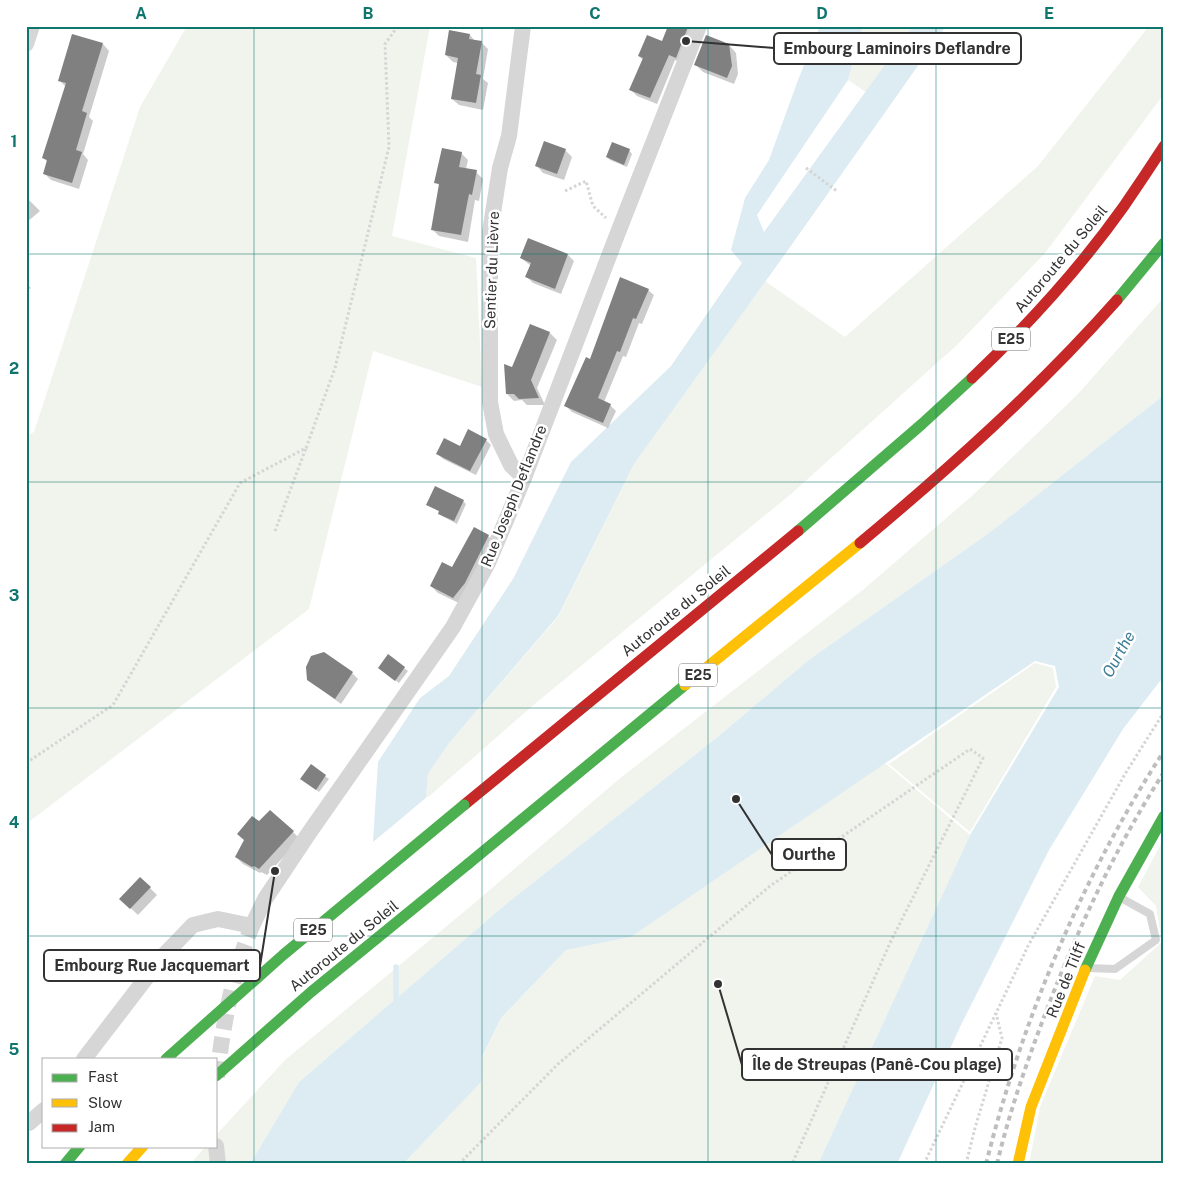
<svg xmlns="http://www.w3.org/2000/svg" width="1190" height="1190" font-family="'Public Sans',sans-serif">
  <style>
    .green { fill: #f1f4ec }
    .water { fill: #dcecf2 }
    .pier { fill: #fff }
    .shadow { fill: #0003 }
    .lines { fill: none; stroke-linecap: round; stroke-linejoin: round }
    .stream { stroke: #dcecf2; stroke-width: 5.5 }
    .building { fill: #808080 }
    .street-tunnel { stroke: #d6d6d6; stroke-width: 16; stroke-dasharray: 16 8; stroke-linecap: butt }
    .path { stroke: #d5d5d5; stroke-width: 3; stroke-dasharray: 2.5 2.5; stroke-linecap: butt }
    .lane { stroke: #d6d6d6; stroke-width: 8 }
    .street { stroke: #d6d6d6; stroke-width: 16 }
    .fast { stroke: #4caf50; stroke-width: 11 }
    .slow { stroke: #ffc107; stroke-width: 11 }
    .jam { stroke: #c62828; stroke-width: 11 }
    .rail { stroke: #bebebe; stroke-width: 4; stroke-dasharray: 5 4; stroke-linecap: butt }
    .fast-bridge { stroke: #4caf50; stroke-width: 11 }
    .grid { fill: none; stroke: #0f766e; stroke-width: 1; stroke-opacity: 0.55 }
    .labels { text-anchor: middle; stroke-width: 5; stroke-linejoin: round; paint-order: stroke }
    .shield { fill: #fff; stroke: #707070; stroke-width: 1 }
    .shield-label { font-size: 14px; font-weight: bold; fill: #323232 }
    .street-label { font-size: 15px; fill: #323232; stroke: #fff }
    .water-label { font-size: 16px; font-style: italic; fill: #3e7d96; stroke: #fff }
    .leader { fill: none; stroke: #323232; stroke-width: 2 }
    .callout-dot { fill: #323232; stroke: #fff; stroke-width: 2 }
    .callout { fill: #fff; stroke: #323232; stroke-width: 2 }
    .callout-label { font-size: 16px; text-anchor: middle; font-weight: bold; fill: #323232 }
    .neatline { fill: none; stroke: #0f766e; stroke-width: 2 }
    .grid-label { font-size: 16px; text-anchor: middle; font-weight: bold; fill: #0f766e }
  </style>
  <rect width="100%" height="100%" fill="#fff"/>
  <g class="green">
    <path d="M187 26H430L392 236 476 258 482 387 373 351 309 609 26 824V436L34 432 140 107Z"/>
    <path d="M863 26H913L866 92 848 80Z"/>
    <path d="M1149 26H1164V94L1045 253 957 345 791 494 537 702 426 799 428 774 449 743 558 617 634 464 765 281 845 337 1038 166Z"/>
    <path d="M1164 297V395L989 533 810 659 715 739 506 904 299 1082 250 1164H190L206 1146H216V1135L285 1060 471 906 619 779 864 589 973 495 1077 395Z"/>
    <path d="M1035 663 1053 668 1056 687 970 832 889 764Z"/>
    <path d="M885 763 970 835 818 1164H403L480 1082 482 1058 501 1018 566 950 631 937Z"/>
    <path d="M1164 838V1164H1029L1040 1107 1095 976 1120 980 1162 942 1156 906 1138 887Z"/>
  </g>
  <g class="water">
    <path d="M820 26H863L848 80 757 215 764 232 913 26H946L788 250 634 464 558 616 449 743 428 774 426 799 373 842 378 762 420 698 449 676 513 579 571 462 671 366 742 263 731 250 745 198 769 160 798 80Z"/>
    <path d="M1164 395V676L1123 729 1049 850 960 1027 897 1164H818L970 835 1059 687 1055 666 1035 661 631 937 566 950 501 1018 482 1057 481 1082 403 1164H250L299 1082 506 904 715 739 810 659 989 533Z"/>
  </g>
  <path class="pier" d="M428 796 427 801 374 844H371Z"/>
  <g class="shadow">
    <path d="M670 26H695L682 63 675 60 657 104 637 96 631 90 643 60 639 56 663 42Z"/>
    <path d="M470 35 475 41 481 42 488 49 483 79 488 83 483 110 459 105 452 99 458 63 453 62 446 55Z"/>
    <path d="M103 44 109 51 89 117 93 121 83 154 88 160 79 189 51 180 44 173 48 162 43 158 66 87 59 80Z"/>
    <path d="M729 45 736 53 738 74 734 84 703 72 696 65Z"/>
    <path d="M565 150 572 157 564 180 543 173 537 166Z"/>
    <path d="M629 150 632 154 627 167 610 160 607 157Z"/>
    <path d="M461 153 468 160 466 169 476 172 483 179 479 201 475 200 468 242 439 236 432 229 440 186 436 182Z"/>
    <path d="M26 197 40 211 26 223Z"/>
    <path d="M568 255 574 261 561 294 533 283 527 277 531 266 521 258Z"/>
    <path d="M26 282 31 288 26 292Z"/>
    <path d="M648 290 654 295 642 324 639 323 626 357 623 356 604 402 610 405 616 411 608 428 572 412 566 406 591 361Z"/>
    <path d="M531 326 550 333 557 340 537 388 545 405H527L522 400 514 401 507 394 513 368Z"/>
    <path d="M486 440 491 445 476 475 443 459 438 454Z"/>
    <path d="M436 488 463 501 466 504 457 524 442 516 440 512 427 504Z"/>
    <path d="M488 536 495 543 461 604 438 593 431 586 453 569Z"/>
    <path d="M388 656 408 671 399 683 383 671Z"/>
    <path d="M352 673 358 679 341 704 315 685 308 679Z"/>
    <path d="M311 766 329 779 319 792 305 781Z"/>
    <path d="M259 823 293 832 300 839 267 875 261 872 260 873 243 864 236 857Z"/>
    <path d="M140 878 157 895 138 915 121 899Z"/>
  </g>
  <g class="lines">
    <path class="stream" d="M396 1005V967"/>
  </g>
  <g class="building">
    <path d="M668 26 688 27 676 58 669 55 650 98 629 90 643 58 638 56 647 35 662 41Z"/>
    <path d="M449 30 470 34 469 39 482 41 476 74 481 75 476 103 451 99 458 58 445 55Z"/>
    <path d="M72 34 103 43 82 111 87 113 76 150 82 152 72 183 43 174 47 160 42 158 66 83 58 81Z"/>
    <path d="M706 35 729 44 732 66 727 78 694 65Z"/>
    <path d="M544 141 566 149 557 174 535 166Z"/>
    <path d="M612 142 630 149 624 165 606 157Z"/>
    <path d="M442 148 462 152 459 167 477 170 472 195 469 194 461 235 431 230 439 184 434 183Z"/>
    <path d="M528 238 568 254 555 289 525 277 531 263 520 258Z"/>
    <path d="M620 277 649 289 636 319 633 318 620 352 617 351 598 398 611 404 603 423 564 406 586 357 590 359Z"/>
    <path d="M530 324 550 332 531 380 539 398 519 399 514 394H506L504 364 512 367Z"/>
    <path d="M468 429 487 439 470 471 436 454 444 438 460 446Z"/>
    <path d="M435 486 464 500 454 521 438 514 439 511 426 505Z"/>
    <path d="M474 527 489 535 465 583 453 598 430 586 442 562 452 567Z"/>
    <path d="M324 652 353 672 335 699 307 680 306 667 311 656Z"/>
    <path d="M388 654 405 667 395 681 378 668Z"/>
    <path d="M311 764 326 775 316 790 300 779Z"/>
    <path d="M270 810 294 831 259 869 254 866 252 867 235 857 244 840 237 834 252 816 259 821Z"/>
    <path d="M140 877 151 887 130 909 119 899Z"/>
  </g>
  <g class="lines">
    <path class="street-tunnel" d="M217 1077C223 1024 232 976 252 926"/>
    <g class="path">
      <path d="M806 168 838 192"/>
      <path d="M565 191 586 181 593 206 606 218"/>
      <path d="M275 531 306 448"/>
      <path d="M26 763 113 705 240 483 306 448 335 368 389 147 385 44 398 26"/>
      <path d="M459 1164 558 1064 770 886 970 749 983 758 890 943 792 1164"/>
      <path d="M924 1164 1028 946 1125 774 1164 712"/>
      <path d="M966 1164 975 1128 1002 1038 996 1013"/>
    </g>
    <path class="lane" d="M1088 968 1115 969 1156 940 1150 914 1121 898"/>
    <g class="street">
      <path d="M523 26 509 136 500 168 490 232V402L496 434 511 465 524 478"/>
      <path d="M26 44 32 26"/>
      <path d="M84 1059 163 956 193 925 218 919 252 926 265 899 309 833 453 627 488 563 524 478 617 235 699 26"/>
      <path d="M26 1123H29L44 1110"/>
      <path d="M216 1146 218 1164"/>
    </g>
    <g class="fast">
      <path d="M1117 300 1164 243"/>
      <path d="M798 531 922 424 972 378"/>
      <path d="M468 864 685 685"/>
      <path d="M1085 970 1119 896 1164 816"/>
      <path d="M65 1164 80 1146"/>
    </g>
    <g class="slow">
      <path d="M685 685 860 543"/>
      <path d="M127 1164 143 1146"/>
      <path d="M1018 1164 1031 1107 1085 970"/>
    </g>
    <g class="jam">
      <path d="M972 378C1027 326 1080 268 1124 206 1137 187 1151 166 1164 146"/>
      <path d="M860 543C951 467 1038 389 1117 300"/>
      <path d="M464 805 798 531"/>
    </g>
    <g class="rail">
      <path d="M986 1164C1022 1020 1083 875 1164 751"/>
      <path d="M997 1164C1010 1109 1029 1056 1049 1004 1080 924 1117 845 1164 772"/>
    </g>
    <g class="fast-bridge">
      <path d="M166 1059 283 955 464 805"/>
      <path d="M216 1076 311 992 468 864"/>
    </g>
  </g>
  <path class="grid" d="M254 26V1164M482 26V1164M708 26V1164M936 26V1164M26 254H1164M26 482H1164M26 708H1164M26 936H1164"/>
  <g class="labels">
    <g class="shield">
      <rect x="992" y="327.5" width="38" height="23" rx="4"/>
      <rect x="679" y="663.5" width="38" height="23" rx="4"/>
      <rect x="294" y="918.5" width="38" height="23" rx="4"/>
    </g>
    <g class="shield-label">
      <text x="1011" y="344">E25</text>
      <text x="698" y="680">E25</text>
      <text x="313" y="935">E25</text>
    </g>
    <g class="street-label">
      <text transform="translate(1061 259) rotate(-50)" y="5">Autoroute du Soleil</text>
      <text transform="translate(492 270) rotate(-88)" y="5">Sentier du Lièvre</text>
      <text transform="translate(514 496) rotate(-68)" y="5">Rue Joseph Deflandre</text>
      <text transform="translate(676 611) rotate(-39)" y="5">Autoroute du Soleil</text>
      <text transform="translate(344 946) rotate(-39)" y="5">Autoroute du Soleil</text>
      <text transform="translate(1066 980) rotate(-68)" y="5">Rue de Tilff</text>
    </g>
    <g class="water-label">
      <text transform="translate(1118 654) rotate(-61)" y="6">Ourthe</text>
    </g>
  </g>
  <path class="leader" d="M686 41L774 48M736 799L772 855M275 871L260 966M718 984L742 1065"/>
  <g class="callout-dot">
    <circle cx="686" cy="41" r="5"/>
    <circle cx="736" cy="799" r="5"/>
    <circle cx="275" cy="871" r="5"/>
    <circle cx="718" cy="984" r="5"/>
  </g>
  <g class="callout">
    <rect x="774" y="33" width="247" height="31" rx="5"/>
    <rect x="772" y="839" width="74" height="31" rx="5"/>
    <rect x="44" y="950" width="216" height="31" rx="5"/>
    <rect x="742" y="1049" width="270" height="31" rx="5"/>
  </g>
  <g class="callout-label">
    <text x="897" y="54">Embourg Laminoirs Deflandre</text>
    <text x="809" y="860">Ourthe</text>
    <text x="152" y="971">Embourg Rue Jacquemart</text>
    <text x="877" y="1070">Île de Streupas (Panê-Cou plage)</text>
  </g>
  <rect width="1190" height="1190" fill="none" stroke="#ffffff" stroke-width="55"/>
  <rect x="42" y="1058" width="175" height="90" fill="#ffffff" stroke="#adadad"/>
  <rect x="52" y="1074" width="25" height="8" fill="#4caf50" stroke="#adadad"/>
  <text x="88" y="1082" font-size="15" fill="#323232">Fast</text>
  <rect x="52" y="1099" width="25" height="8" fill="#ffc107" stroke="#adadad"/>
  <text x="88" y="1108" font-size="15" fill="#323232">Slow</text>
  <rect x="52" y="1124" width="25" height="8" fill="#c62828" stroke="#adadad"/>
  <text x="88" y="1132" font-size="15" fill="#323232">Jam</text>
  <rect x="28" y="28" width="1134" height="1134" class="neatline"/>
  <g class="grid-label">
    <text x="141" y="19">A</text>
    <text x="368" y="19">B</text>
    <text x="595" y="19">C</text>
    <text x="822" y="19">D</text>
    <text x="1049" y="19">E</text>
    <text x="14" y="147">1</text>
    <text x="14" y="374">2</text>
    <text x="14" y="601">3</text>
    <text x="14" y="828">4</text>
    <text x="14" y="1055">5</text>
  </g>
</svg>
